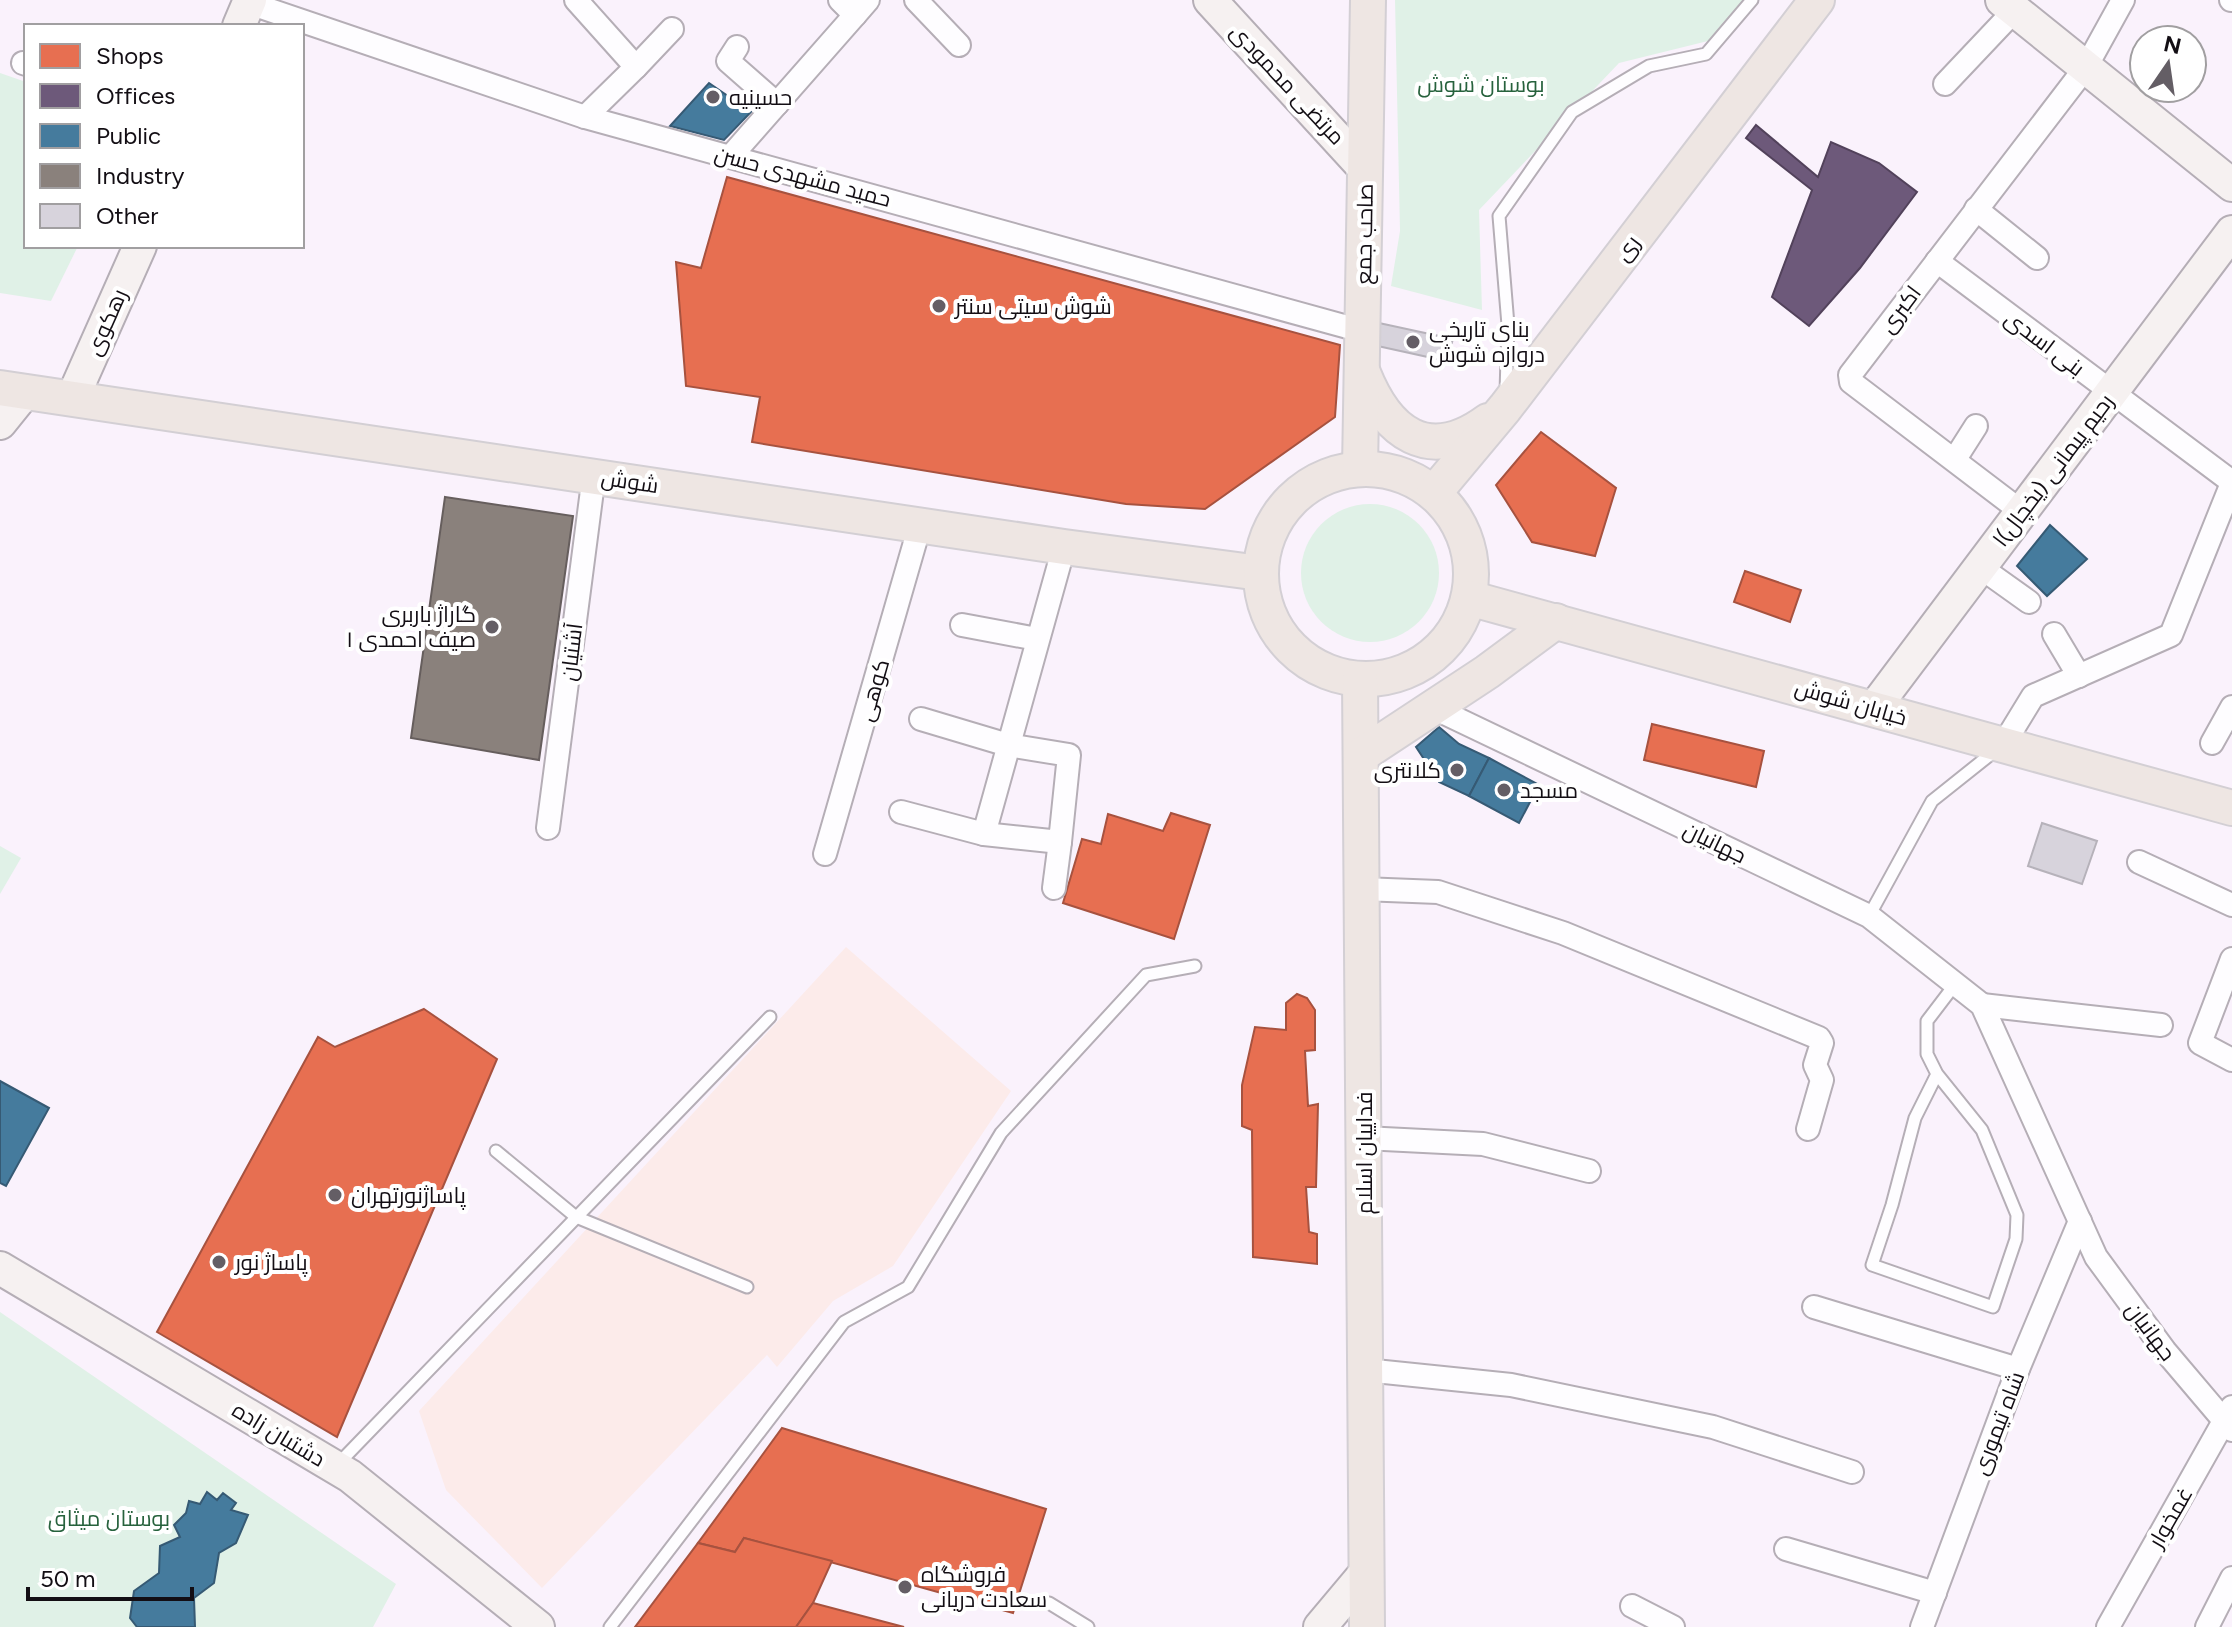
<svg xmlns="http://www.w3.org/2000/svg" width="2232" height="1627" font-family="Figtree,Cairo,sans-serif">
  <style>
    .industrial { fill: #fcebea }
    .green { fill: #e0f1e7 }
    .shops { fill: #e76f51; stroke: #a7523f; stroke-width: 2 }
    .offices { fill: #6d597a; stroke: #52425b; stroke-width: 2 }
    .public { fill: #457b9d; stroke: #365a74; stroke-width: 2 }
    .industry { fill: #8a817c; stroke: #665e5d; stroke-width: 2 }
    .building { fill: #d7d3dc; stroke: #b6b2ba; stroke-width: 2 }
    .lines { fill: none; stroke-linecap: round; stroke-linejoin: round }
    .lane-casing { stroke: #b5aeb6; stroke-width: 15 }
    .street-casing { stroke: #b5aeb6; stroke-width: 26 }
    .secondary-casing { stroke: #b5aeb6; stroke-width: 36 }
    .primary-casing { stroke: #d3cfd4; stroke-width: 38 }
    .lane { stroke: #fefdff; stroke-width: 11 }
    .street { stroke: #fefdff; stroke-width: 22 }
    .secondary { stroke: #f6f1f1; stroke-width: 32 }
    .primary { stroke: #eee6e3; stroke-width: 34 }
    .poi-dot { fill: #645e65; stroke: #fff; stroke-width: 3 }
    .labels { text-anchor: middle; stroke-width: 8; stroke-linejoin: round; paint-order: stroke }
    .street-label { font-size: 22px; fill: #130e14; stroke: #fff }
    .park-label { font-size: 22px; fill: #27623d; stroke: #fff }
    .poi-label { font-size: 22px; fill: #130e14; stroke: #fff; text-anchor: start }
  </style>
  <rect width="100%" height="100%" fill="#faf2fc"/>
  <path class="industrial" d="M846 947 1011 1091 893 1266 833 1301 777 1367 767 1355 542 1588 446 1490 419 1411Z"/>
  <g class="green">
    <path d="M1395 0H1744L1712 40 1619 63 1479 210 1482 310 1391 286 1400 231Z"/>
    <path d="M0 73 26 82V246H78L51 301 0 293Z"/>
    <circle cx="1370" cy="573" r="69"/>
    <path d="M0 846 21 858 0 894Z"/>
    <path d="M0 1312 396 1584 373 1627H0Z"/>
  </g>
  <g class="shops">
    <path d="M727 177 1340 345 1335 417 1205 509 1126 504 752 442 760 397 686 386 676 262 701 268Z"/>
    <path d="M1541 432 1616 488 1595 556 1532 542 1496 485Z"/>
    <path d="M1745 571 1801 590 1790 622 1734 602Z"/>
    <path d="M1652 724 1764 751 1756 787 1644 760Z"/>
    <path d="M1171 813 1210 825 1174 939 1063 903 1082 839 1101 844 1108 814 1163 831Z"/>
    <path d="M1297 994 1307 998 1315 1010V1050L1305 1051 1308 1106 1318 1104 1316 1187H1306L1309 1232 1317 1234V1264L1253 1257 1252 1130 1242 1126V1085L1255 1027 1286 1030V1003Z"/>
    <path d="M424 1009 497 1059 337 1437 157 1332 318 1037 335 1047Z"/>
    <path d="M782 1428 1046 1509 1013 1613 744 1538 735 1552 698 1543Z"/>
    <path d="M744 1538 832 1561 813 1603 796 1627H635L698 1543 735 1552Z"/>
    <path d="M813 1603 904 1627H796Z"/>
  </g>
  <path class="offices" d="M1756 125 1818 177 1831 142 1879 163 1917 192 1860 268 1809 326 1772 297 1812 190 1746 138Z"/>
  <g class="public">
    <path d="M709 83 751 112 724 140 670 126Z"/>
    <path d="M2050 525 2087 559 2047 596 2017 566Z"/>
    <path d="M1439 727 1459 744 1489 758 1469 796 1439 782 1416 747Z"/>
    <path d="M1489 758 1539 785 1519 823 1469 796Z"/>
    <path d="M0 1081 49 1108 6 1186 0 1183Z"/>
    <path d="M207 1492 217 1500 223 1493 236 1503 231 1510 248 1515 236 1543 219 1553 214 1583 194 1598 195 1627H137L130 1618 134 1591 159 1573 160 1546 180 1537 174 1525 186 1513 189 1501 200 1504Z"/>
  </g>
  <path class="industry" d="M445 497 573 516 539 760 411 738Z"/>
  <g class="building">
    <path d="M1379 323 1453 339 1446 361 1373 345Z"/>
    <path d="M2042 823 2097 841 2082 884 2028 866Z"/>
  </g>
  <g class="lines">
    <defs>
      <g id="lane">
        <path d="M1506 392 1508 325 1499 216 1572 112 1649 66 1706 54 1752 0"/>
        <path d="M1869 916 1932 801 1996 750"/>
        <path d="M1937 1074 1915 1118 1892 1205 1872 1265 1993 1307 2016 1239 2017 1215 1982 1130 1937 1074 1927 1054V1021L1956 983"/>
        <path d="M496 1151 576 1217 747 1287"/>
        <path d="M338 1464 770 1017"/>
        <path d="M1049 1603 1088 1627"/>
        <path d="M610 1627 844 1322 908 1287 1001 1133 1146 975 1195 966"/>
      </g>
      <g id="street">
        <path d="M576 0 636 67 585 117"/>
        <path d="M916 0 959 45"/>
        <path d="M2231 0H2232"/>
        <path d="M249 3 585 117 1362 331"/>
        <path d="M855 15 868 0"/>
        <path d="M737 47 728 61 777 104"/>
        <path d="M23 63 26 64"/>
        <path d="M636 67 672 29"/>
        <path d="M1945 84 2015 10"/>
        <path d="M731 156 855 15 840 0"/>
        <path d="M1976 209 2037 258"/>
        <path d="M1937 261 2232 482"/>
        <path d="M1955 459 1976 426"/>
        <path d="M2022 512 1851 382 1850 375 2086 67 2123 0"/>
        <path d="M1980 567 2029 602"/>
        <path d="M962 625 1037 639"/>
        <path d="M2054 634 2079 676"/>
        <path d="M1432 707 1869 916 1982 1005 2096 1257 2165 1351 2232 1430"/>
        <path d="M2212 743 2232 707"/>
        <path d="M2003 745 2033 696 2171 635 2232 483"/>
        <path d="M901 812 984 834 1060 842 1069 755 1008 745 921 719"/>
        <path d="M548 828 594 475"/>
        <path d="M984 834 1064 547"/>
        <path d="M825 854 920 525"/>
        <path d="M2139 862 2232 905"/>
        <path d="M1054 888 1060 842"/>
        <path d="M1362 889 1438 892 1563 933 1819 1038 1822 1043 1815 1065 1822 1080 1808 1129"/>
        <path d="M2232 959 2200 1043 2232 1060"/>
        <path d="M1982 1005 2161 1025"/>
        <path d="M1364 1138 1483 1144 1589 1171"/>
        <path d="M1814 1307 2018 1369"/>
        <path d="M1365 1370 1511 1385 1713 1427 1852 1472"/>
        <path d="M1786 1549 1935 1593"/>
        <path d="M1632 1606 1673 1627"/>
        <path d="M1922 1627 2018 1369 2080 1221"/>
        <path d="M2108 1627 2232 1407"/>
        <path d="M2207 1627 2232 1578"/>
      </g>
      <g id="secondary">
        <path d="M1210 0 1365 169"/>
        <path d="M2002 0 2232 185"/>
        <path d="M239 26 250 0"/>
        <path d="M72 399 140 246"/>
        <path d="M0 423 25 392"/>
        <path d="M1874 708 2232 232"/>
        <path d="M0 1268 350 1476 538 1627"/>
        <path d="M1320 1627 1367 1571"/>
      </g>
      <g id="primary">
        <path d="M1363 373C1387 433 1428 465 1488 421"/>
        <path d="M0 388 1064 547 1260 573"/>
        <circle cx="1366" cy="574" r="105"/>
        <path d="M1360 469 1368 0"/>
        <path d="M1434 493 1505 408 1817 0"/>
        <path d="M1469 598 2232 808"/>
        <path d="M1360 679 1367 1627"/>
        <path d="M1361 755 1487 672 1556 621"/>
      </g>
    </defs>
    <use href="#lane" class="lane-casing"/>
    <use href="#street" class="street-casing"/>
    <use href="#secondary" class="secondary-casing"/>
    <use href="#primary" class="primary-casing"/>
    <use href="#lane" class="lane"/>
    <use href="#street" class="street"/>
    <use href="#secondary" class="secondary"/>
    <use href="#primary" class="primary"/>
  </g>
  <g class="poi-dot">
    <circle cx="713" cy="97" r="8"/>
    <circle cx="939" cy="306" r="8"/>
    <circle cx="1413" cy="342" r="8"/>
    <circle cx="492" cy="627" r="8"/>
    <circle cx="1457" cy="770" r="8"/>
    <circle cx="1504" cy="790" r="8"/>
    <circle cx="335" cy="1195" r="8"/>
    <circle cx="219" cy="1262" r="8"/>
    <circle cx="905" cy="1587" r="8"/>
  </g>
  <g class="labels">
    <g class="street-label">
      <text transform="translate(1288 84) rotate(47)" y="8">مرتضی محمودی</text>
      <text transform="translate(803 176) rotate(15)" y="8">حمید مشهدی حسن</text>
      <text transform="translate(1364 234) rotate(-89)" y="8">صاحب جمع</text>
      <text transform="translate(1627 248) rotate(-53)" y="8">ری</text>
      <text transform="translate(1900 309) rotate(-53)" y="8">اکبری</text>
      <text transform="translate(106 322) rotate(-66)" y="8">رهکوی</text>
      <text transform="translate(2045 343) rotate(37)" y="8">بنی اسدی</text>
      <text transform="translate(2053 470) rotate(-53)" y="8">رحیم پیمانی (یخچال)ا</text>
      <text transform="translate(630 481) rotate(9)" y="8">شوش</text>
      <text transform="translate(571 652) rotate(-83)" y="8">آشتیان</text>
      <text transform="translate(873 690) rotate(-74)" y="8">کوهی</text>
      <text transform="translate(1851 702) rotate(16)" y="8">خیابان شوش</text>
      <text transform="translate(1715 842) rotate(26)" y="8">جهانیان</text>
      <text transform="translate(1364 1153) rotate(-90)" y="8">فداییان اسلام</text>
      <text transform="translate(2151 1331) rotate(53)" y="8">جهانیان</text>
      <text transform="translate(1998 1423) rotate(-69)" y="8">شاه تیموری</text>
      <text transform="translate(279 1434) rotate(31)" y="8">دشتبان زاده</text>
      <text transform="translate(2170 1517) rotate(-60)" y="8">غمخوار</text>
    </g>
    <g class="park-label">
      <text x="1481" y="92">بوستان شوش</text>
      <text x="109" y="1526">بوستان میثاق</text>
    </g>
    <g class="poi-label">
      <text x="729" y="105">حسینیه</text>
      <text x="955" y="314">شوش سیتی سنتر</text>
      <text x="1429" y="337">بنای تاریخی<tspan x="1429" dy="25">دروازه شوش</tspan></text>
      <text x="476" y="622" text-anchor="end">گاراژ باربری<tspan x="476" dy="25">صیف احمدی ۱</tspan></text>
      <text x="1441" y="778" text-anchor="end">کلانتری</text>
      <text x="1520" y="798">مسجد</text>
      <text x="351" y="1203">پاساژنورتهران</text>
      <text x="235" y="1270">پاساژ نور</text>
      <text x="921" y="1582">فروشگاه<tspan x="921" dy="25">سعادت دریانی</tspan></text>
    </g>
  </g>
  <rect x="24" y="24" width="280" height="224" fill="#ffffff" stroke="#a19fa1" stroke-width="2"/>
  <rect x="40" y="44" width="40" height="24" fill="#e76f51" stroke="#a19fa1" stroke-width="2"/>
  <text x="96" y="64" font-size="24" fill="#130e14">Shops</text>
  <rect x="40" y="84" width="40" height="24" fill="#6d597a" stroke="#a19fa1" stroke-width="2"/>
  <text x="96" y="104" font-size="24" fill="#130e14">Offices</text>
  <rect x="40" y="124" width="40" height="24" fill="#457b9d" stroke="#a19fa1" stroke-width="2"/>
  <text x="96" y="144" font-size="24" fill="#130e14">Public</text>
  <rect x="40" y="164" width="40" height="24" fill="#8a817c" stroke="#a19fa1" stroke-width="2"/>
  <text x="96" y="184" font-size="24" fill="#130e14">Industry</text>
  <rect x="40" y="204" width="40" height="24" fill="#d7d3dc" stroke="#a19fa1" stroke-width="2"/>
  <text x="96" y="224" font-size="24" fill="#130e14">Other</text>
  <g transform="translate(2168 64) rotate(13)"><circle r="38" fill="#ffffff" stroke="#a19fa1" stroke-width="2"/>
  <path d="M0-6L14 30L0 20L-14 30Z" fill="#645e65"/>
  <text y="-12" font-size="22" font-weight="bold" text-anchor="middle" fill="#130e14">N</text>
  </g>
  <path d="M28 1587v12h164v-12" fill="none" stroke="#130e14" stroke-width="4"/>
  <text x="40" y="1587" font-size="24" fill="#130e14" stroke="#ffffff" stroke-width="6" paint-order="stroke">50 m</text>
</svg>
